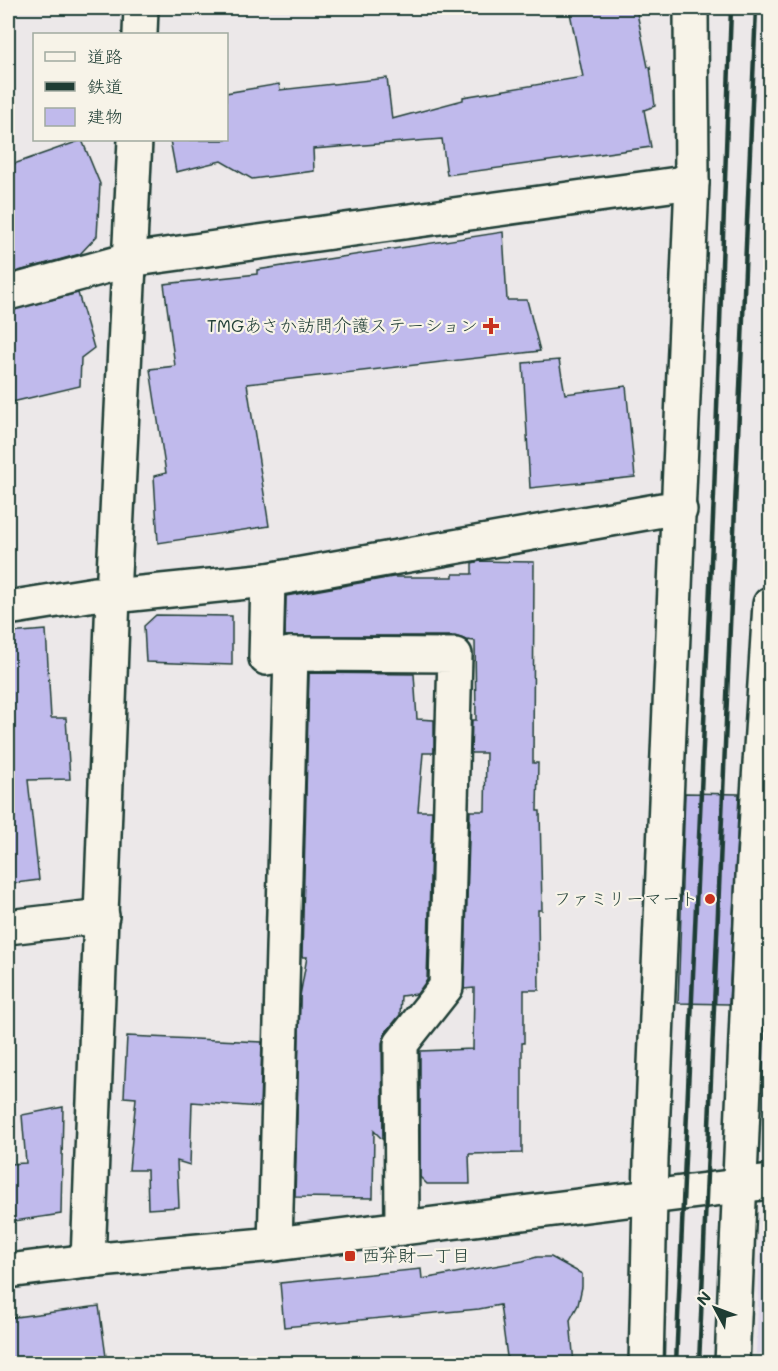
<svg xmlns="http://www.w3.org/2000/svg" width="778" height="1371" font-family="Mali,'Klee One',sans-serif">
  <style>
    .built { fill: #dfdaea }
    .building { fill: #c0baec; stroke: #1f3d34; stroke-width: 1.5 }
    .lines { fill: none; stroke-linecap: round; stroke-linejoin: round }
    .street-casing { stroke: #1f3d34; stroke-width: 38 }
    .secondary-casing { stroke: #1f3d34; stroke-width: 38 }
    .street { stroke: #f7f3e8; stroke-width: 33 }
    .secondary { stroke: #f7f3e8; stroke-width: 33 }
    .rail { stroke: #1f3d34; stroke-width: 4.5 }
    .poi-dot { fill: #c8321e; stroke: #f7f3e8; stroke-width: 2 }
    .labels { text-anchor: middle; stroke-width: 4.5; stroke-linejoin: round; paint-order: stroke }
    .poi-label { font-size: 18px; fill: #1f3d34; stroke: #f7f3e8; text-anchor: end }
  </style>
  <rect width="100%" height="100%" fill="#ece8e9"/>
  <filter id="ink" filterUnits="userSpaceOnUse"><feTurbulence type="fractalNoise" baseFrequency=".0167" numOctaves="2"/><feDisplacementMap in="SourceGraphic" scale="12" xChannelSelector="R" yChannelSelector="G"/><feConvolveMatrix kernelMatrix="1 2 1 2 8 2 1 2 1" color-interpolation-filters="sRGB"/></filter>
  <g filter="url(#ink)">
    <path class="built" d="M770 1221V1352L756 1354 761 1234Z"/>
    <g class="building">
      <path d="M569 8H636L648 67H650L655 106 644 110 651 147 447 175 442 139 313 149 314 171 252 179 221 161 176 172 170 140H226V93L279 84 280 90 387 78 392 119 463 100V97L583 77Z"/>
      <path d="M82 140 100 184 97 236 80 254 8 274V166Z"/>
      <path d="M503 232 507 300H527L540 351 247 384 269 526 158 543 154 476 166 473 150 369 175 366 164 284 257 274V270Z"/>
      <path d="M78 293 94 348 81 358 80 386 8 403V311Z"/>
      <path d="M559 360 565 394 626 386 635 477 530 488 523 363Z"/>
      <path d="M480 561 534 562 533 763H538L537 811H540L542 910H538L539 990H524V1043H522V1153L469 1154 470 1184H427L420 1177V1051L473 1049 474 988 464 989 470 811H485L486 753H471L472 720H476L475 641 466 640 455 636H285L286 596 393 577H453V574H472V563Z"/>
      <path d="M156 615 232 616V665L146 662 144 626Z"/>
      <path d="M46 630 51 718H66L70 779 28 780 39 880 8 884V633Z"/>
      <path d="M309 673 414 674 417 719 434 720V753H423L418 811H432L427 980 417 994 401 996 400 1015 386 1032 382 1043 383 1140 374 1131 373 1198 295 1197 300 996 307 957H302Z"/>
      <path d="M685 793 739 794 729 1004 678 1003Z"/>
      <path d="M127 1036 262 1042 260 1107 192 1102 190 1165 177 1161 179 1207 148 1209 147 1170H129L136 1098 124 1097Z"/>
      <path d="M63 1107 61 1214 8 1222V1164L26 1163 22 1115Z"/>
      <path d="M537 1257H551L582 1274V1287L578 1305 570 1320 574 1364H508L500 1305 479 1309 284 1327 280 1283 421 1269 422 1279 523 1261Z"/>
      <path d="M99 1306 107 1364H8V1318Z"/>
    </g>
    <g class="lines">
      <defs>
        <g id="street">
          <path d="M140 34 141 8"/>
          <path d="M8 293 129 260 692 182"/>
          <path d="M268 580 266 658 291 654 455 655 446 987 401 1044 402 1228"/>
          <path d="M8 608 95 594 113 596 268 580 662 510H680"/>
          <path d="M8 927 102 916"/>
          <path d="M275 1244 291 654"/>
          <path d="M88 1261 113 596 135 140"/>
          <path d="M646 1364 651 1159 692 182 691 8"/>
          <path d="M732 1364 753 876 770 604"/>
        </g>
        <path id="secondary" d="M8 1271 88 1261 275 1244 770 1182"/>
      </defs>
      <use href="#street" class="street-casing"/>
      <use href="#secondary" class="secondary-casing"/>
      <use href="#street" class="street"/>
      <use href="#secondary" class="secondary"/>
      <g class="rail">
        <path d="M676 1364 714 494 731 8"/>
        <path d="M699 1364 756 8"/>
      </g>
    </g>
  </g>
  <g class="poi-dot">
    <path d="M488 317h6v6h6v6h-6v6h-6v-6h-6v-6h6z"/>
    <circle cx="710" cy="899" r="6"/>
    <rect x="344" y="1250" width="12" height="12" rx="3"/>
  </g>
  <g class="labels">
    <g class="poi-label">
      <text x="478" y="332">TMGあさか訪問介護ステーション</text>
      <text x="698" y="905">ファミリーマート</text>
      <text x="362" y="1262" text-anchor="start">西弁財一丁目</text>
    </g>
  </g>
  <rect width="778" height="1371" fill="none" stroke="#f7f3e8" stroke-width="30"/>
  <rect x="15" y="15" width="748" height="1341" fill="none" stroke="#1f3d34" stroke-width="2" filter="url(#ink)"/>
  <rect x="33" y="33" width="195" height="108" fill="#f7f3e8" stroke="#a1aaa0" stroke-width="1.5"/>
  <rect x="45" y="52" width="30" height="9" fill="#f7f3e8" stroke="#a1aaa0" stroke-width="1.5"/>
  <text x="87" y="63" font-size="18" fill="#1f3d34">道路</text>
  <rect x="45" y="82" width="30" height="9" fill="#1f3d34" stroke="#a1aaa0" stroke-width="1.5"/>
  <text x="87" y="93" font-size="18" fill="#1f3d34">鉄道</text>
  <rect x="45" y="108" width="30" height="18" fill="#c0baec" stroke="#a1aaa0" stroke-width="1.5"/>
  <text x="87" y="123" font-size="18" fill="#1f3d34">建物</text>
  <g transform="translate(715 1308) rotate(311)" stroke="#f7f3e8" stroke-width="4.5" paint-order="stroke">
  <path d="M0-4.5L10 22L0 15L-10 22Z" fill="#1f3d34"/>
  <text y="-9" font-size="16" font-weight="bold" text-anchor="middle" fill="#1f3d34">N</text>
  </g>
</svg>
